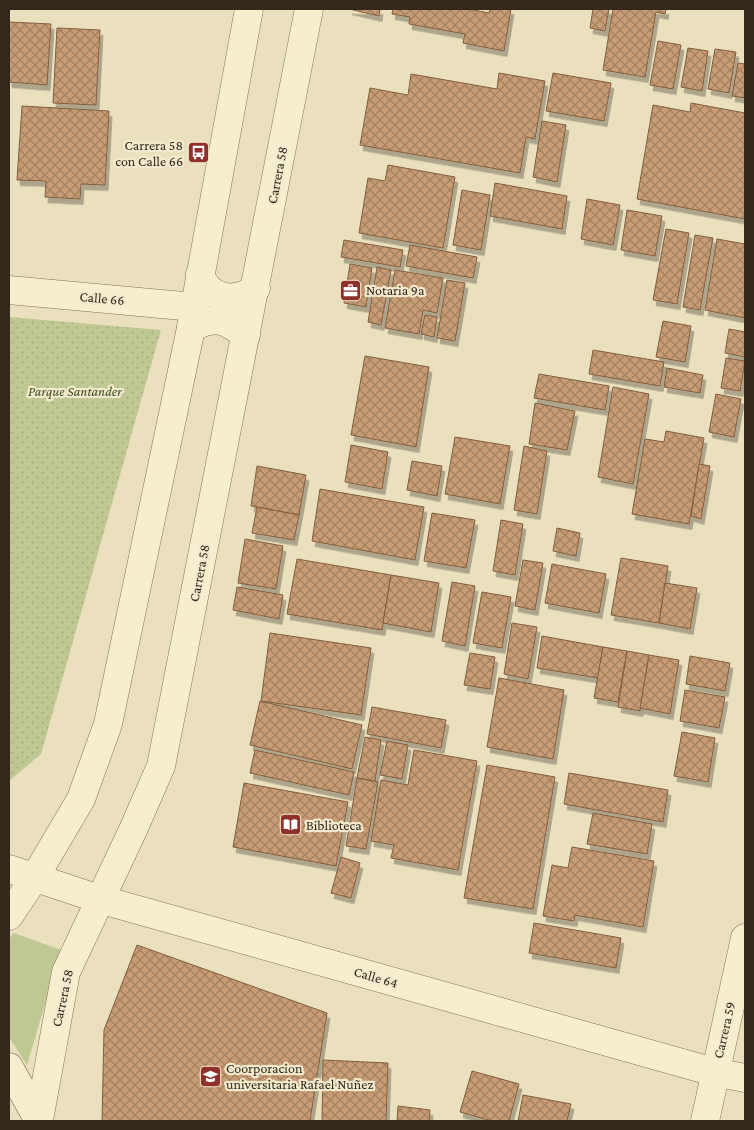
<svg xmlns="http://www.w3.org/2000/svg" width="754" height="1130" font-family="'Crimson Pro',serif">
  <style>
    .green { fill: #bfc893 }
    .park { fill: url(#park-dots) }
    .building { fill: url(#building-cross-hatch); stroke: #805d3f; filter: url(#shadow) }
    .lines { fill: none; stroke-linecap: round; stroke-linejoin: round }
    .minor-casing { stroke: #827158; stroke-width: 29 }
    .tertiary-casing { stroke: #827158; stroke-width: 29 }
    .secondary-casing { stroke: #64523b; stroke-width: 29 }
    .minor { stroke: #f7eed0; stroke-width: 28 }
    .tertiary { stroke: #f7eed0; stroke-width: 28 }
    .secondary { stroke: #f7eed0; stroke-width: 28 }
    .labels { text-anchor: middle; stroke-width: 4.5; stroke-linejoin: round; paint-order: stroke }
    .poi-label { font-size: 14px; fill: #32281c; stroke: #f3eacd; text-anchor: start }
    .street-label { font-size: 14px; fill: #32281c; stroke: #f3eacd }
    .park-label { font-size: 14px; font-style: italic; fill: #404e23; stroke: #f3eacd }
  </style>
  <defs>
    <pattern id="park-dots" width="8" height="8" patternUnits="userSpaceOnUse" patternTransform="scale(1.25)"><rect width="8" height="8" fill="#bfc893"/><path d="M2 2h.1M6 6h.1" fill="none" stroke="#a5ac7e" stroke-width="1.8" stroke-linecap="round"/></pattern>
    <pattern id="building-cross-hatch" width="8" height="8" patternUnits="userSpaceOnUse" patternTransform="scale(1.25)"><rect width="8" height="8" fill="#c89d75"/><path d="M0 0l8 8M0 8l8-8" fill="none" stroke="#a3805f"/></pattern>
    <filter id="shadow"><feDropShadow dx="3" dy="5.5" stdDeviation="0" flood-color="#0004"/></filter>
  </defs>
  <rect width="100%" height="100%" fill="#ebe0be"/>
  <path class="green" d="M14 933 61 950 27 1065 9 1037V939Z"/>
  <path class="park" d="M9 317 161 330 41 754 9 781Z"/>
  <g class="building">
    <path d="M349 9H380L379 16Z"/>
    <path d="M393 9H468L489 13 490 9H511L504 51 463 43 465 34 409 24 410 17 392 14Z"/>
    <path d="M593 9H609L605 31 590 28Z"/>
    <path d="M613 9H666L665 14 656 12 645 77 603 70Z"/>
    <path d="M9 22 51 24 47 85 9 82Z"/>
    <path d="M57 28 100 30 96 105 53 103Z"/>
    <path d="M658 41 681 45 673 89 650 85Z"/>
    <path d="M688 48 708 51 702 91 681 87Z"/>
    <path d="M715 49 736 52 729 93 708 89Z"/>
    <path d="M738 63 745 64V98L732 96Z"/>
    <path d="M499 73 545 81 535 139 526 137 520 173 360 145 370 88 408 95 411 74 497 89Z"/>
    <path d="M553 73 611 83 604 121 546 111Z"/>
    <path d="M691 103 745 113V219L637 199 653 105 690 112Z"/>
    <path d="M22 106 109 111 105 185 81 184 80 199 45 197 46 181 17 180Z"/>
    <path d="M542 121 566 125 557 182 533 177Z"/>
    <path d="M388 165 455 177 443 248 359 233 368 178 385 181Z"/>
    <path d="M495 183 567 196 562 229 490 216Z"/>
    <path d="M462 190 490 195 481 250 453 245Z"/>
    <path d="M587 199 620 205 613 245 581 239Z"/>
    <path d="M627 210 662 216 655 256 621 250Z"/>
    <path d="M666 229 689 233 677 304 653 300Z"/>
    <path d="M695 235 713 238 700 310 683 307Z"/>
    <path d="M717 239 745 244V318L705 310Z"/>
    <path d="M344 240 403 250 400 267 341 257Z"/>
    <path d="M410 245 477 257 473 278 406 266Z"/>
    <path d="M350 264 372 268 366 307 344 303Z"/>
    <path d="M377 267 391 270 381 325 368 322Z"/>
    <path d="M395 270 443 278 437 313 423 310 419 334 385 328Z"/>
    <path d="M447 280 465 283 455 341 437 338Z"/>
    <path d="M425 315 437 317 434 337 421 334Z"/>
    <path d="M663 321 691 326 685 362 656 357Z"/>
    <path d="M729 329 745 332V357L725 353Z"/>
    <path d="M593 350 664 362 660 386 589 374Z"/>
    <path d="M365 356 429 367 416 447 351 435Z"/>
    <path d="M726 358 745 361 740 391 721 388Z"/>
    <path d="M667 368 703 375 700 393 664 387Z"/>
    <path d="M539 374 609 386 605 410 534 398Z"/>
    <path d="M613 387 649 394 633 484 598 477Z"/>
    <path d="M716 394 741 399 734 437 709 432Z"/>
    <path d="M535 403 575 411 567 450 529 444Z"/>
    <path d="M666 431 704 438 689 524 632 514 645 439 664 442Z"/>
    <path d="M455 437 510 446 500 504 445 494Z"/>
    <path d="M351 445 388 452 382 489 345 482Z"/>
    <path d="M524 446 547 451 537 514 514 510Z"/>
    <path d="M412 461 442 466 437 496 407 490Z"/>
    <path d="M699 464 710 466 701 519 691 516Z"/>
    <path d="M257 466 306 475 299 515 251 506Z"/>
    <path d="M320 489 424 507 415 560 312 541Z"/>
    <path d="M257 507 299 515 294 540 252 533Z"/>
    <path d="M432 513 475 520 466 568 424 561Z"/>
    <path d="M501 520 523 524 515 575 493 571Z"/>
    <path d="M557 528 580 533 576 556 553 551Z"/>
    <path d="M245 539 283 546 276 589 238 583Z"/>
    <path d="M621 558 668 566 659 623 611 615Z"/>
    <path d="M297 559 391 575 382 630 287 614Z"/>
    <path d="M523 560 543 563 535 610 515 606Z"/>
    <path d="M552 564 606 574 599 613 545 603Z"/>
    <path d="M391 575 439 583 431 632 383 623Z"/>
    <path d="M452 582 475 586 465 646 442 641Z"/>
    <path d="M665 583 697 588 690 629 659 623Z"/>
    <path d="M237 587 283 595 279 619 233 610Z"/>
    <path d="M482 592 511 597 502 648 473 643Z"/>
    <path d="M512 623 537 627 528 679 504 674Z"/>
    <path d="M270 633 371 648 361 715 261 701Z"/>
    <path d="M542 636 603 647 598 678 537 668Z"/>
    <path d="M603 647 627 651 618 702 594 698Z"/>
    <path d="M627 651 649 655 640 711 618 707Z"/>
    <path d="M470 653 495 657 490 689 464 685Z"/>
    <path d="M649 655 679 660 670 714 640 708Z"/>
    <path d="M690 656 730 663 725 691 686 684Z"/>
    <path d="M499 678 564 690 553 759 487 747Z"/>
    <path d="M685 690 725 697 719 728 680 721Z"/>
    <path d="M260 701 362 725 352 769 250 745Z"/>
    <path d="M372 707 446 720 441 748 367 734Z"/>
    <path d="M682 732 715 738 708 782 674 776Z"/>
    <path d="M365 737 381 740 375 781 357 778Z"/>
    <path d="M387 741 408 745 402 779 380 775Z"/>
    <path d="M255 750 354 772 349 795 250 773Z"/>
    <path d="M414 750 477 761 458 870 391 858 394 845 371 841 381 780 408 785Z"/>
    <path d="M487 765 555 777 533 909 464 898Z"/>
    <path d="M569 773 668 790 663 822 564 804Z"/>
    <path d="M357 778 378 782 366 849 346 846Z"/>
    <path d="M244 783 348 802 336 866 233 847Z"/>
    <path d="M593 813 652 824 647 854 587 844Z"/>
    <path d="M572 847 654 861 643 927 575 915 574 921 543 916 552 865 568 868Z"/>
    <path d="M341 857 360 863 351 898 331 893Z"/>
    <path d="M534 923 621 938 616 968 529 953Z"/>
    <path d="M137 945 327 1013 310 1121H102L104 1030Z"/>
    <path d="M323 1060 388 1063 386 1121H322Z"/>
    <path d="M472 1071 519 1084 509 1121H492L460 1112Z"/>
    <path d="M523 1095 571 1104 567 1121H518Z"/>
    <path d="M398 1106 430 1110 429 1121H397Z"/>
  </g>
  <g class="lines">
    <defs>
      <g id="minor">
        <path d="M9 290 194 307"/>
        <path d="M9 869 99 899 714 1072 745 1078"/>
        <path d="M705 1121 745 938"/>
      </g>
      <g id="tertiary">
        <path d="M200 274C209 301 236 303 256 288"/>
        <path d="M191 328C216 315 224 319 246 335"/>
        <path d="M9 916 35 877 81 799 108 724 191 328 249 9"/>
        <path d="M39 1120 66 972 133 830 161 766 309 9"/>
      </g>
      <path id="secondary" d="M9 1067 39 1121"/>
    </defs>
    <use href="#minor" class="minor-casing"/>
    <use href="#tertiary" class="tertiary-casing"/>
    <use href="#secondary" class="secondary-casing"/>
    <use href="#minor" class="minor"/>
    <use href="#tertiary" class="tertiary"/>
    <use href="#secondary" class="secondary"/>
  </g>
  <defs>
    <symbol id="bus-square" viewBox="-11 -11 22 22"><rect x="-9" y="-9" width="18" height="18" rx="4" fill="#8e302b" stroke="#f3eacd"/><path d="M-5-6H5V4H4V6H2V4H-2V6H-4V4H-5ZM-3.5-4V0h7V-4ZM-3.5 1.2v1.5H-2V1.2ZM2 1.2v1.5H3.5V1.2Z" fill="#fff"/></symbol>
    <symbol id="office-square" viewBox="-11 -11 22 22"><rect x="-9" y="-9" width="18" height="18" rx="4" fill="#8e302b" stroke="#f3eacd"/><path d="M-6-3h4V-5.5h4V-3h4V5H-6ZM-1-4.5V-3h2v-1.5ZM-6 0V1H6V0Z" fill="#fff"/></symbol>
    <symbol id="library-square" viewBox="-11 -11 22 22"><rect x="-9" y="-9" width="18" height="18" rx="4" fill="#8e302b" stroke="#f3eacd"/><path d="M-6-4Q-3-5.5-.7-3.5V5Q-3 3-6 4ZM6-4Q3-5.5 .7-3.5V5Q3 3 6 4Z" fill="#fff"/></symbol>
    <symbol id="university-square" viewBox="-11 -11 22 22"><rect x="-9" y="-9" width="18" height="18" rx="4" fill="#8e302b" stroke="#f3eacd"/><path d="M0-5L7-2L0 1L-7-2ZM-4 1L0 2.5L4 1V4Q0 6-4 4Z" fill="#fff"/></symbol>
  </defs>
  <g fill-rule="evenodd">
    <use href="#bus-square" x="186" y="140" width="25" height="25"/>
    <use href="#office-square" x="338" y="278" width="25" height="25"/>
    <use href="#library-square" x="278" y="812" width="25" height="25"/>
    <use href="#university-square" x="198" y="1064" width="25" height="25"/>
  </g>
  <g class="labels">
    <g class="poi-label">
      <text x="183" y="150" text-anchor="end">Carrera 58<tspan x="183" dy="16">con Calle 66</tspan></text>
      <text x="366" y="295">Notaria 9a</text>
      <text x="306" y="830">Biblioteca</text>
      <text x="226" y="1073">Coorporacion<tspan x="226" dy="16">universitaria Rafael Nuñez</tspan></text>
    </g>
    <g class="street-label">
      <text transform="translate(277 175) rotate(-79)" y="5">Carrera 58</text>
      <text transform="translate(102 298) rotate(5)" y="5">Calle 66</text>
      <text transform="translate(199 573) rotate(-79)" y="5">Carrera 58</text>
      <text transform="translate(376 977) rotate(16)" y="5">Calle 64</text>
      <text transform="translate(62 998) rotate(-78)" y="5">Carrera 58</text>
      <text transform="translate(724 1030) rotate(-77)" y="5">Carrera 59</text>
    </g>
    <g class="park-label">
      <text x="75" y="396">Parque Santander</text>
    </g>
  </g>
  <rect width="754" height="1130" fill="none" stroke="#32281c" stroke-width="20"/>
</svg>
